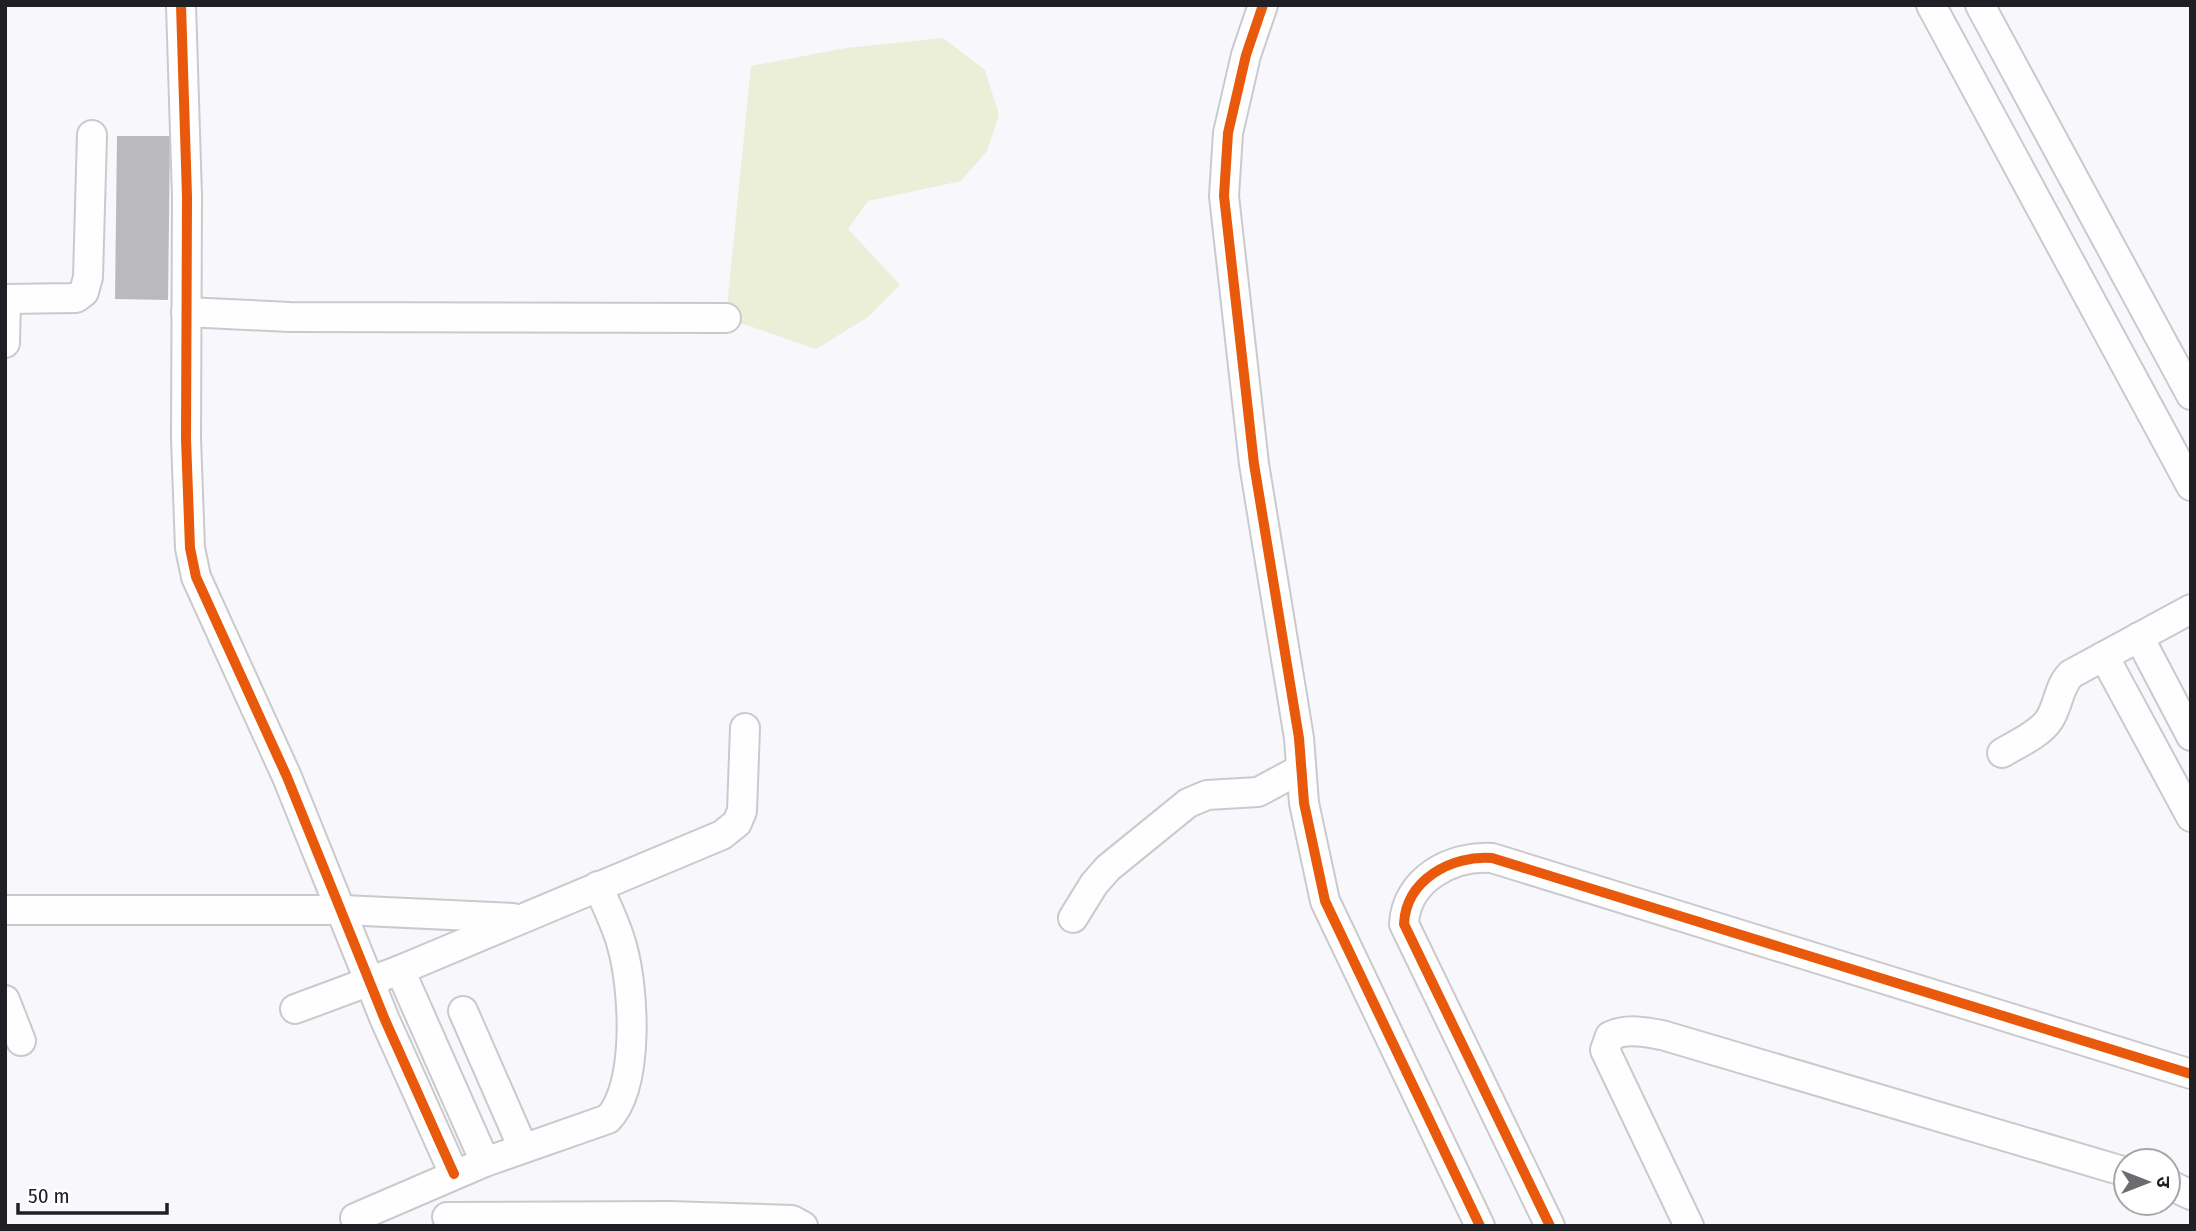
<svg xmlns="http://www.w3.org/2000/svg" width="2196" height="1231" font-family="'Fira Sans Condensed','Noto Sans Devanagari',sans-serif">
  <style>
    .green { fill: #ebefd8 }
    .building { fill: #bab9be }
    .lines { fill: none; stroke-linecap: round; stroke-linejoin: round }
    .minor-casing { stroke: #cacace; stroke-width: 32 }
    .minor { stroke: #fefeff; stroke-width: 28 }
    .cycleway-casing { stroke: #fff; stroke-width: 15 }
    .cycleway { stroke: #e8590c; stroke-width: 10 }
  </style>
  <rect width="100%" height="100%" fill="#f7f7fc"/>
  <path class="green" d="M943 38 985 70 999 115 987 151 961 181 868 201 848 229 900 285 868 317 816 349 726 318 751 66 846 48Z"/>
  <path class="building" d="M117 136H170L168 300 115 299Z"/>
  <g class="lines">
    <defs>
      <g id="minor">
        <path d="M181 5 187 197 186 439 190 548 196 577 287 777 385 1020 454 1174"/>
        <path d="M1263 5 1246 55 1228 133 1224 196 1254 464 1299 738 1304 803 1325 901 1480 1226"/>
        <path d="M1931 5 2191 486"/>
        <path d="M1980 5 2191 395"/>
        <path d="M5 299 76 298 84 292 88 277 92 135"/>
        <path d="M186 312 290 317 726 318"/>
        <path d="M5 343 6 299"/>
        <path d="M2139 637 2191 736"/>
        <path d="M2104 656 2191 817"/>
        <path d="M2002 753C2017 744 2040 734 2049 720 2059 705 2058 687 2071 674L2191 609"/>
        <path d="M5 910H343L513 918"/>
        <path d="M1073 918 1094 884 1108 868 1188 803 1207 795 1258 792 1301 769"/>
        <path d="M400 970 485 1162"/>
        <path d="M5 1000 21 1041"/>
        <path d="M295 1009 400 970 722 835 737 823 742 811 745 728"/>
        <path d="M463 1011 523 1148"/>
        <path d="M2168 1184 2191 1195"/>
        <path d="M447 1217 669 1216 792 1220 803 1226"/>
        <path d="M355 1218 485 1162 608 1119C640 1086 634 988 622 946 617 926 606 905 598 886"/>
        <path d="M1550 1226 1404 924C1406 880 1451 855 1492 858L2191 1074"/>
        <path d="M1689 1226 1605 1050 1610 1036C1628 1028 1643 1032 1662 1035L2126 1172"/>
      </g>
    </defs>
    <use href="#minor" class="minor-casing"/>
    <use href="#minor" class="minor"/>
    <defs>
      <g id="cycleway">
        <path d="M181 5 187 197 186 439 190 548 196 577 287 777 385 1020 454 1174"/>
        <path d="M1263 5 1246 55 1228 133 1224 196 1254 464 1299 738 1304 803 1325 901 1480 1226"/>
        <path d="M1550 1226 1404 924C1406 880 1451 855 1492 858L2191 1074"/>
      </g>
    </defs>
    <use href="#cycleway" class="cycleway-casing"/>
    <use href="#cycleway" class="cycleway"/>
  </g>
  <rect width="2196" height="1231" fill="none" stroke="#202024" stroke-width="14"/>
  <g transform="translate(2147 1182) rotate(90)"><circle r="33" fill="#ffffff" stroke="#a6a6a7" stroke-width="2"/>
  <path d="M0-5L12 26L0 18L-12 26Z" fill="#6b6b70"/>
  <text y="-10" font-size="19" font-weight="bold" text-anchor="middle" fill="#202024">उ</text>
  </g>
  <path d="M18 1203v10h149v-10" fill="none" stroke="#202024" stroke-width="3.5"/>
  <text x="28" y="1203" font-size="21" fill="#202024" stroke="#ffffff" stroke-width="5" paint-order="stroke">50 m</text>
</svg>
